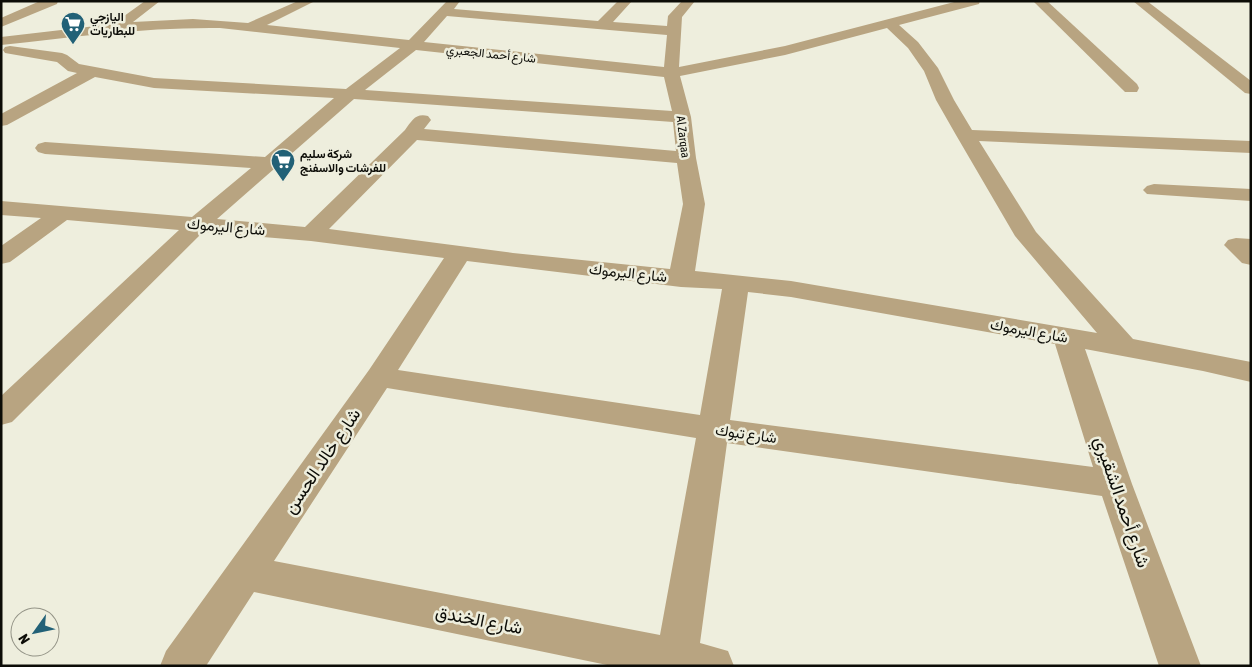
<svg xmlns="http://www.w3.org/2000/svg" width="1252" height="667" font-family="'Asap Condensed',Vazirmatn,sans-serif">
  <style>
    .lines { fill: none; stroke-linecap: round; stroke-linejoin: round }
    .minor { fill: #b8a481; fill-rule: evenodd }
    .labels { text-anchor: middle; stroke-width: 5; stroke-linejoin: round; paint-order: stroke }
    .far-poi-label { font-size: 12px; font-weight: bold; fill: #0c0c07; stroke: #eed; text-anchor: start }
    .far-street-label { font-size: 12px; fill: #0c0c07; stroke: #eed }
    .street-label { font-size: 15px; fill: #0c0c07; stroke: #eed }
    .near-street-label { font-size: 18px; fill: #0c0c07; stroke: #eed }
  </style>
  <rect width="100%" height="100%" fill="#eed"/>
  <g class="lines">
    <g class="minor">
      <path d="M40 1H58L57 4 1 27V18Z"/>
      <path d="M145 1H160L133 22 193 19 248 23 298 1H315L267 25 409 40 447 1H460L454 9 598 21 618 1H632L613 22 667 26 668 16 682 1H695L682 17 679 67 785 46 958 1H980L979 4 899 25 918 42 938 68 954 100 972 130 1251 141V153L979 141 1036 232 1133 339 1251 362V382L1203 371 1085 349 1132 484 1201 666H1159L1102 496 727 443 700 643 728 651 734 666H612L254 592 206 666H160L166 651 369 370 444 258 311 241 203 232 12 422 1 425V396L179 230 67 220 10 262 1 264V246L41 218 1 215V201L192 217 251 168 45 154 38 152 35 148 38 144 45 142 265 157 334 98 154 88 95 77 7 125 1 126V114L77 73 68 71 57 62 5 53 3 50 5 47 10 46 62 53 67 55 79 64 154 78 346 89 400 48 220 28C146 27 74 37 1 45V37L113 24ZM447 16 667 35 664 67 424 42ZM887 28 908 48 924 71 936 100 956 135 1015 236 1097 333 791 281 695 271 705 204 696 158 691 117 680 76 785 55ZM416 50 664 77 672 111 365 90ZM354 99 673 122 676 151 424 129 431 120 428 116C415 113 412 121 405 130L305 227 217 219ZM417 140 677 163 683 204 670 269 513 253 329 229ZM467 261 681 287 722 289 700 415 398 370ZM748 292 791 297 1055 344 1093 467 730 420ZM387 388 696 438 660 635 274 561Z"/>
      <path d="M1033 1H1047L1137 84 1139 88 1137 92H1125Z"/>
      <path d="M1133 1H1147L1251 81V94L1245 93Z"/>
      <path d="M1154 184 1251 189V201L1147 194 1143 190 1147 186Z"/>
      <path d="M1236 238 1251 239V265L1242 263 1224 245 1228 240Z"/>
    </g>
  </g>
  <defs>
    <symbol id="supermarket-pin" viewBox="-11 -11 22 30"><path d="M0 17L-7.5 6A9.5 9.5 0 1 1 7.5 6Z" fill="#226177" stroke="#eed"/><path d="M-6-5.5h2.5l.6 2H6L4.5 2H-2.5L-4.4-4H-6ZM-1.5 3.2a1.3 1.3 0 1 0 .1 0ZM3 3.2a1.3 1.3 0 1 0 .1 0Z" fill="#fff"/></symbol>
  </defs>
  <g fill-rule="evenodd">
    <use href="#supermarket-pin" x="59" y="10" width="28" height="38"/>
    <use href="#supermarket-pin" x="269" y="147" width="28" height="38"/>
  </g>
  <g class="labels">
    <g class="far-poi-label">
      <text x="90" y="21">اليازجي<tspan x="90" dy="14">للبطاريات</tspan></text>
      <text x="300" y="158">شركة سليم<tspan x="300" dy="14">للفرشات والاسفنج</tspan></text>
    </g>
    <g class="far-street-label">
      <text transform="translate(491 54) rotate(6)" y="4">شارع أحمد الجعبري</text>
      <text transform="translate(683 137) rotate(83)" y="4">Al Zarqaa</text>
    </g>
    <g class="street-label">
      <text transform="translate(226 227) rotate(5)" y="5">شارع اليرموك</text>
      <text transform="translate(628 273) rotate(6)" y="5">شارع اليرموك</text>
      <text transform="translate(1029 331) rotate(10)" y="5">شارع اليرموك</text>
      <text transform="translate(746 434) rotate(8)" y="5">شارع تبوك</text>
    </g>
    <g class="near-street-label">
      <text transform="translate(322 461) rotate(-56)" y="6">شارع خالد الحسن</text>
      <text transform="translate(1122 502) rotate(71)" y="6">شارع أحمد الشقيري</text>
      <text transform="translate(479 620) rotate(11)" y="6">شارع الخندق</text>
    </g>
  </g>
  <rect width="1252" height="667" fill="none" stroke="#0c0c07" stroke-width="5"/>
  <g transform="translate(35 632) rotate(237)"><circle r="24" fill="#eeeedd" stroke="#949487"/>
  <path d="M0-4L9 19L0 12L-9 19Z" fill="#226177"/>
  <text y="-8" font-size="14" font-weight="bold" text-anchor="middle" fill="#0c0c07">N</text>
  </g>
</svg>
